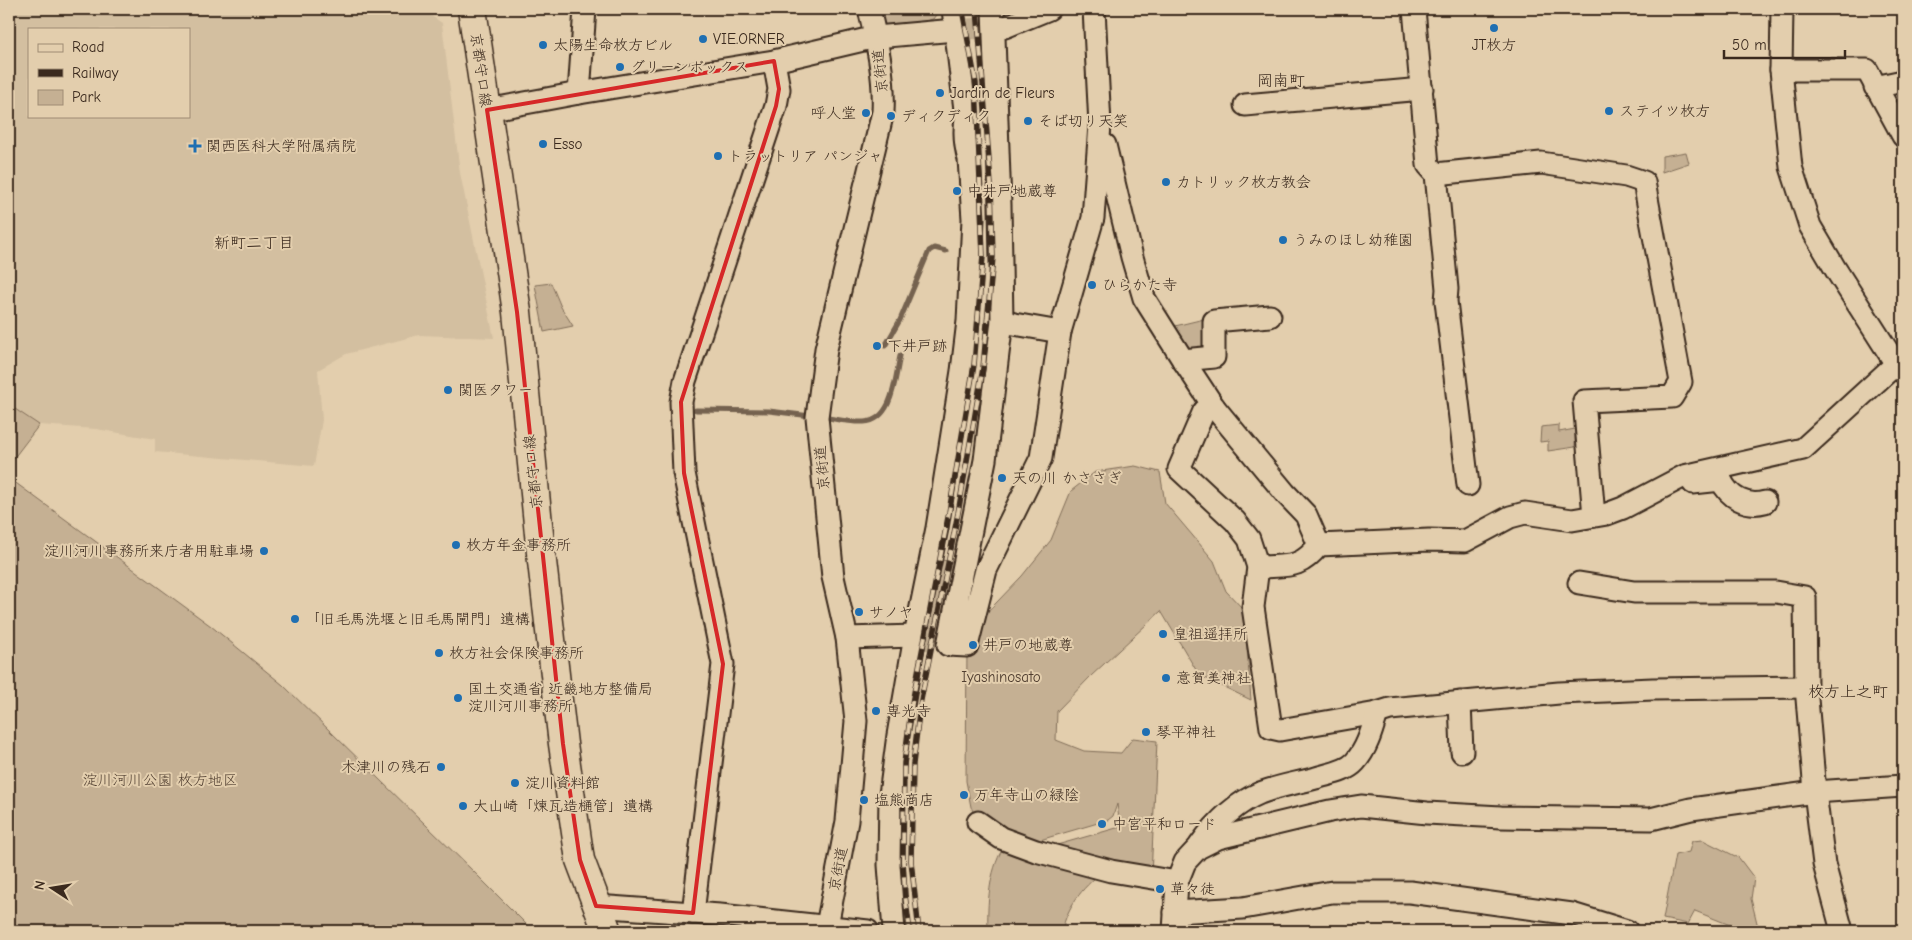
<svg xmlns="http://www.w3.org/2000/svg" width="1912" height="940" font-family="'Comic Neue','Klee One',sans-serif">
  <style>
    .built { fill: #d3bfa0; fill-rule: evenodd }
    .green { fill: #c5b093; stroke: #806d58 }
    .lines { fill: none; stroke-linecap: round; stroke-linejoin: round }
    .stream { stroke: #74624f; stroke-width: 5 }
    .minor-tunnel { stroke: #c1ad90; stroke-width: 21; stroke-dasharray: 21 11; stroke-linecap: butt }
    .minor-casing { stroke: #3b2a1e; stroke-width: 25 }
    .major-casing { stroke: #3b2a1e; stroke-width: 31 }
    .minor { stroke: #e3cead; stroke-width: 21 }
    .major { stroke: #e3cead; stroke-width: 28 }
    .rail-casing { stroke: #3b2a1e; stroke-width: 5.5 }
    .rail { stroke: #e3cead; stroke-width: 4; stroke-dasharray: 11; stroke-linecap: butt }
    .marked { fill: none; stroke: #d62828; stroke-width: 4; stroke-linejoin: round }
    .poi-dot { fill: #1f6fb2; stroke: #e3cead; stroke-width: 2 }
    .labels { text-anchor: middle; stroke-width: 4; stroke-linejoin: round; paint-order: stroke }
    .poi-label { font-size: 15px; fill: #3b2a1e; stroke: #e3cead; text-anchor: start }
    .street-label { font-size: 15px; fill: #3b2a1e; stroke: #e3cead }
    .park-label { font-size: 15px; fill: #503e30; stroke: #e3cead }
    .neighbourhood-label { font-size: 16px; fill: #3b2a1e; stroke: #e3cead }
  </style>
  <rect width="100%" height="100%" fill="#e3cead"/>
  <filter id="ink" filterUnits="userSpaceOnUse"><feTurbulence type="fractalNoise" baseFrequency=".02" numOctaves="2"/><feDisplacementMap in="SourceGraphic" scale="10" xChannelSelector="R" yChannelSelector="G"/><feConvolveMatrix kernelMatrix="1 2 1 2 8 2 1 2 1" color-interpolation-filters="sRGB"/></filter>
  <g filter="url(#ink)">
    <path class="built" d="M9 9H421L442 23 460 173 494 338 419 335 346 354 318 370 322 420 314 466 155 452V439L96 429 39 425 9 405ZM29 29H189V116H29Z"/>
    <g class="green">
      <path d="M877 9H940L933 19 882 32Z"/>
      <path d="M1686 152 1689 163 1662 172V156Z"/>
      <path d="M551 283 561 307 573 326 544 332 535 285Z"/>
      <path d="M1204 319V349L1186 353 1175 326Z"/>
      <path d="M9 405 39 425 10 463 9 462Z"/>
      <path d="M1559 425V432L1575 429V447L1548 451V441L1540 442 1541 427Z"/>
      <path d="M1135 466 1160 472 1165 503 1214 561 1226 591 1244 610 1251 700 1199 675 1161 611 1091 676 1057 711 1056 740 1084 751 1121 753 1133 738 1157 741 1151 877 1036 851 1120 827 1117 804 1113 816 1108 820 1033 842 978 822 971 807 966 781 967 647 972 628 1022 576 1051 540 1071 491 1095 472Z"/>
      <path d="M9 478 211 626 283 685 474 872 533 931H9Z"/>
      <path d="M937 559 958 563 939 643 920 637Z"/>
      <path d="M1703 840 1739 858 1754 878 1751 899 1759 931H1733L1730 925 1695 911 1688 924 1663 919 1675 855 1689 852 1692 841Z"/>
      <path d="M1003 848 1101 873C1082 888 1067 907 1062 931H988C987 904 989 872 1003 848Z"/>
    </g>
    <g class="lines">
      <g class="stream">
        <path d="M885 346 900 320 929 251 934 248 946 251"/>
        <path d="M696 410 769 411 811 416"/>
        <path d="M822 417C836 419 851 423 864 422 893 421 895 378 900 356"/>
      </g>
      <g class="minor-tunnel">
        <path d="M955 30 995 27"/>
        <path d="M915 636 948 645"/>
      </g>
      <defs>
        <g id="minor">
          <path d="M993 9 1000 205 1002 321 985 460 948 645 967 646 986 570 1041 458 1060 332 1093 218 1100 125 1094 9"/>
          <path d="M1414 9 1428 165 1436 174 1447 289 1446 301 1468 485"/>
          <path d="M1782 9 1781 70 1791 167 1810 226 1836 270 1896 364 1903 372"/>
          <path d="M995 27H1005L1049 9"/>
          <path d="M1781 70H1867L1903 136"/>
          <path d="M1875 87 1903 81"/>
          <path d="M579 93 585 9"/>
          <path d="M1245 105 1422 89"/>
          <path d="M487 110 579 93 774 61 876 37 955 30"/>
          <path d="M1105 145 1132 257 1144 298 1183 360 1214 407 1285 493 1306 515 1319 545"/>
          <path d="M1436 174 1541 163 1626 176 1644 182 1681 382 1672 397 1584 401 1594 516"/>
          <path d="M1002 321 1014 324 1060 332"/>
          <path d="M1183 360 1214 357V321L1270 316"/>
          <path d="M1214 407 1204 411 1179 469 1235 521 1249 539 1258 567 1253 607 1271 728 1280 730 1377 713 1390 709 1559 693 1653 689 1806 687"/>
          <path d="M1693 483 1721 480C1729 498 1747 507 1765 502"/>
          <path d="M1319 545 1429 540 1465 541 1510 517 1525 513 1572 520 1607 514 1623 508 1684 476 1803 449 1896 364"/>
          <path d="M1258 567C1288 565 1299 570 1319 545"/>
          <path d="M1579 583 1634 592H1776L1805 597 1806 687 1815 792 1824 864 1842 931"/>
          <path d="M847 638 915 636"/>
          <path d="M1460 702 1462 752"/>
          <path d="M978 822 1001 838 1036 851 1111 871 1177 882"/>
          <path d="M1200 845C1215 824 1236 803 1260 793 1278 786 1298 783 1316 778 1328 774 1346 772 1355 762 1367 749 1372 730 1377 713"/>
          <path d="M596 906 720 915 868 931"/>
          <path d="M1175 912 1243 908 1332 892H1410L1572 914 1627 931"/>
          <path d="M693 913 723 664 684 473 681 402 685 381 776 106 779 89 774 61"/>
          <path d="M826 931 847 821 856 721 847 638 833 577 817 417 826 349 883 112C885 78 877 42 869 9"/>
          <path d="M894 931 889 865 890 795 898 735 915 636 937 528 962 371 968 321 973 219 969 159C965 146 964 132 966 118L953 9"/>
          <path d="M1174 931 1177 882 1185 862 1198 848 1218 838 1330 811 1361 806 1427 813 1501 817 1651 819 1691 809 1815 792 1903 786"/>
        </g>
        <path id="major" d="M472 9 517 312 540 544 563 744 580 860 607 931"/>
      </defs>
      <use href="#minor" class="minor-casing"/>
      <use href="#major" class="major-casing"/>
      <use href="#minor" class="minor"/>
      <use href="#major" class="major"/>
      <defs>
        <g id="rail">
          <path d="M910 931 905 895 903 861 904 763 912 703 949 512 974 365 983 256 976 83 962 9"/>
          <path d="M919 931 911 861 913 764 920 705 958 513 983 368 993 257 991 184 977 9"/>
        </g>
      </defs>
      <use href="#rail" class="rail-casing"/>
      <use href="#rail" class="rail"/>
    </g>
  </g>
  <path class="marked" d="M774 61 779 89 776 106 681 402 684 473 723 664 693 913 596 906 580 860 563 744 517 312 487 110Z"/>
  <g class="poi-dot">
    <circle cx="1494" cy="28" r="5"/>
    <circle cx="703" cy="39" r="5"/>
    <circle cx="543" cy="45" r="5"/>
    <circle cx="620" cy="67" r="5"/>
    <circle cx="940" cy="93" r="5"/>
    <circle cx="1609" cy="111" r="5"/>
    <circle cx="866" cy="113" r="5"/>
    <circle cx="891" cy="116" r="5"/>
    <circle cx="1028" cy="121" r="5"/>
    <circle cx="543" cy="144" r="5"/>
    <path d="M192.5 138.5h5v5h5v5h-5v5h-5v-5h-5v-5h5z"/>
    <circle cx="718" cy="156" r="5"/>
    <circle cx="1166" cy="182" r="5"/>
    <circle cx="957" cy="191" r="5"/>
    <circle cx="1283" cy="240" r="5"/>
    <circle cx="1092" cy="285" r="5"/>
    <circle cx="877" cy="346" r="5"/>
    <circle cx="448" cy="390" r="5"/>
    <circle cx="1002" cy="478" r="5"/>
    <circle cx="456" cy="545" r="5"/>
    <circle cx="264" cy="551" r="5"/>
    <circle cx="859" cy="612" r="5"/>
    <circle cx="295" cy="619" r="5"/>
    <circle cx="1163" cy="634" r="5"/>
    <circle cx="973" cy="645" r="5"/>
    <circle cx="439" cy="653" r="5"/>
    <circle cx="1166" cy="678" r="5"/>
    <circle cx="458" cy="698" r="5"/>
    <circle cx="876" cy="711" r="5"/>
    <circle cx="1146" cy="732" r="5"/>
    <circle cx="441" cy="767" r="5"/>
    <circle cx="515" cy="783" r="5"/>
    <circle cx="964" cy="795" r="5"/>
    <circle cx="864" cy="800" r="5"/>
    <circle cx="463" cy="806" r="5"/>
    <circle cx="1102" cy="824" r="5"/>
    <circle cx="1160" cy="889" r="5"/>
  </g>
  <g class="labels">
    <g class="poi-label">
      <text x="713" y="44">VIE.ORNER</text>
      <text x="553" y="50">太陽生命枚方ビル</text>
      <text x="1494" y="50" text-anchor="middle">JT枚方</text>
      <text x="630" y="72">グリーンボックス</text>
      <text x="950" y="98">Jardin de Fleurs</text>
      <text x="1619" y="116">ステイツ枚方</text>
      <text x="856" y="118" text-anchor="end">呼人堂</text>
      <text x="901" y="121">ディクディク</text>
      <text x="1038" y="126">そば切り天笑</text>
      <text x="553" y="149">Esso</text>
      <text x="206" y="151">関西医科大学附属病院</text>
      <text x="728" y="161">トラットリア パンジャ</text>
      <text x="1176" y="187">カトリック枚方教会</text>
      <text x="967" y="196">中井戸地蔵尊</text>
      <text x="1293" y="245">うみのほし幼稚園</text>
      <text x="1102" y="290">ひらかた寺</text>
      <text x="887" y="351">下井戸跡</text>
      <text x="458" y="395">関医タワー</text>
      <text x="1012" y="483">天の川 かささぎ</text>
      <text x="466" y="550">枚方年金事務所</text>
      <text x="254" y="556" text-anchor="end">淀川河川事務所来庁者用駐車場</text>
      <text x="869" y="617">サノヤ</text>
      <text x="305" y="624">「旧毛馬洗堰と旧毛馬閘門」遺構</text>
      <text x="1173" y="639">皇祖遥拝所</text>
      <text x="983" y="650">井戸の地蔵尊</text>
      <text x="449" y="658">枚方社会保険事務所</text>
      <text x="1176" y="683">意賀美神社</text>
      <text x="468" y="694">国土交通省 近畿地方整備局<tspan x="468" dy="17">淀川河川事務所</tspan></text>
      <text x="886" y="716">専光寺</text>
      <text x="1156" y="737">琴平神社</text>
      <text x="431" y="772" text-anchor="end">木津川の残石</text>
      <text x="525" y="788">淀川資料館</text>
      <text x="974" y="800">万年寺山の緑陰</text>
      <text x="874" y="805">塩熊商店</text>
      <text x="473" y="811">大山崎「煉瓦造樋管」遺構</text>
      <text x="1112" y="829">中宮平和ロード</text>
      <text x="1170" y="894">草々徒</text>
    </g>
    <g class="street-label">
      <text transform="translate(481 70) rotate(82)" y="5">京都守口線</text>
      <text transform="translate(880 71) rotate(-96)" y="5">京街道</text>
      <text transform="translate(822 468) rotate(-95)" y="5">京街道</text>
      <text transform="translate(533 472) rotate(-96)" y="5">京都守口線</text>
      <text transform="translate(838 869) rotate(-79)" y="5">京街道</text>
    </g>
    <g class="park-label">
      <text x="1001" y="682">Iyashinosato</text>
      <text x="160" y="785">淀川河川公園 枚方地区</text>
    </g>
    <g class="neighbourhood-label">
      <text x="1281" y="86">岡南町</text>
      <text x="254" y="248">新町二丁目</text>
      <text x="1848" y="697">枚方上之町</text>
    </g>
  </g>
  <rect width="1912" height="940" fill="none" stroke="#e3cead" stroke-width="30"/>
  <rect x="15" y="15" width="1882" height="910" fill="none" stroke="#3b2a1e" stroke-width="2" filter="url(#ink)"/>
  <rect x="28" y="28" width="162" height="90" fill="#e3cead" stroke="#a08c74"/>
  <rect x="38" y="44" width="25" height="8" fill="#e3cead" stroke="#a08c74"/>
  <text x="72" y="52" font-size="15" fill="#3b2a1e">Road</text>
  <rect x="38" y="69" width="25" height="8" fill="#3b2a1e" stroke="#a08c74"/>
  <text x="72" y="78" font-size="15" fill="#3b2a1e">Railway</text>
  <rect x="38" y="90" width="25" height="15" fill="#c5b093" stroke="#a08c74"/>
  <text x="72" y="102" font-size="15" fill="#3b2a1e">Park</text>
  <g transform="translate(52 888) rotate(282)" stroke="#e3cead" stroke-width="4" paint-order="stroke">
  <path d="M0-4L9 19L0 12L-9 19Z" fill="#3b2a1e"/>
  <text y="-8" font-size="14" font-weight="bold" text-anchor="middle" fill="#3b2a1e">N</text>
  </g>
  <path d="M1724 50v8h121v-8" fill="none" stroke="#3b2a1e" stroke-width="2.5"/>
  <text x="1732" y="50" font-size="15" fill="#3b2a1e" stroke="#e3cead" stroke-width="4" paint-order="stroke">50 m</text>
</svg>
